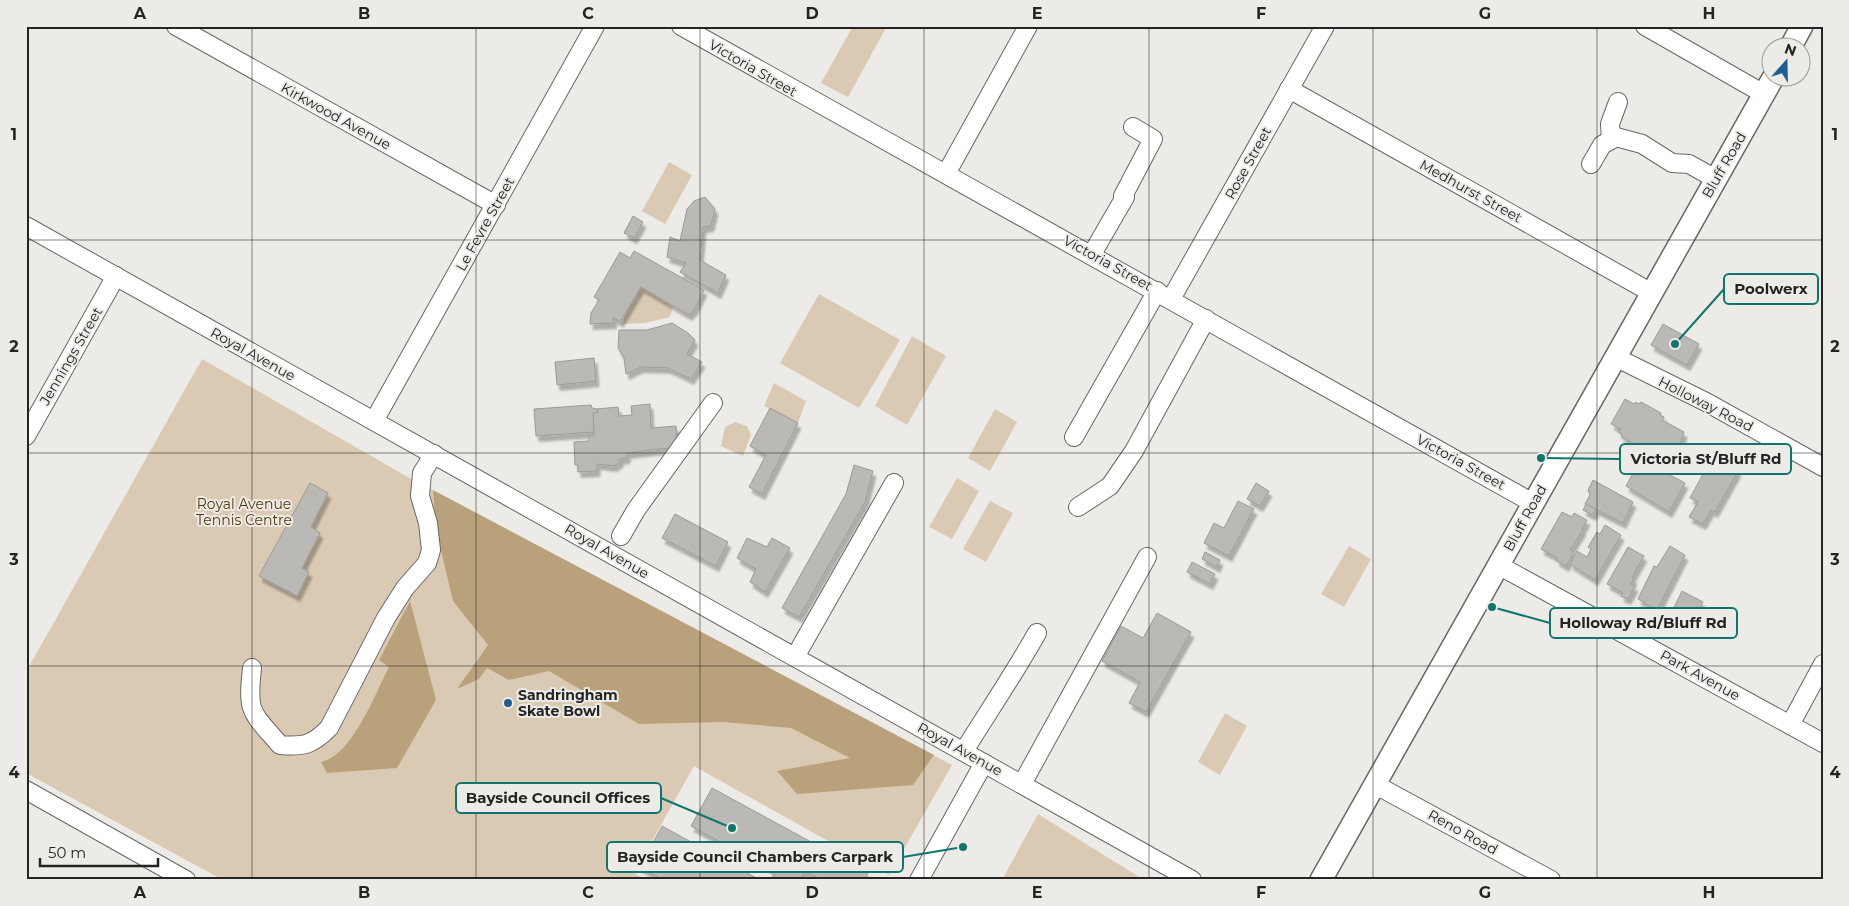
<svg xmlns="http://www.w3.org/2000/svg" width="1849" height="906" font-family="Montserrat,sans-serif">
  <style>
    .green { fill: #dacab3 }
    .forest { fill: #b9a17c }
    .building { fill: #bbb9b5; stroke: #9c9996; filter: url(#shadow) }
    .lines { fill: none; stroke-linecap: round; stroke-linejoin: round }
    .minor-casing { stroke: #696764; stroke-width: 20 }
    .major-casing { stroke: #696764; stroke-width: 24 }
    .minor { stroke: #fff; stroke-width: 18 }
    .major { stroke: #fff; stroke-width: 21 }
    .grid { fill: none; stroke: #252423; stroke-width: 1; stroke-opacity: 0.55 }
    .poi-dot { fill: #1e5e94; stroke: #edebe7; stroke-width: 2 }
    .labels { text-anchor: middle; stroke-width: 4; stroke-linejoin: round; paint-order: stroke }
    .street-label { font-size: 14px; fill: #252423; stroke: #edebe7 }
    .park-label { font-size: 14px; fill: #523807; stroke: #edebe7 }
    .poi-label { font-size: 14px; font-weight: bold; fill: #252423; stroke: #edebe7; text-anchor: start }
    .leader { fill: none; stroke: #0f766e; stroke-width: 2 }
    .callout-dot { fill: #0f766e; stroke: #edebe7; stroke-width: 2 }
    .callout { fill: #edebe7; stroke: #0f766e; stroke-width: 2 }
    .callout-label { font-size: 15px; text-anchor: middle; font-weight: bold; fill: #252423 }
    .neatline { fill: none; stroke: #252423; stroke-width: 2 }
    .grid-label { font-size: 16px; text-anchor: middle; font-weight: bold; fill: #252423 }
  </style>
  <defs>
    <filter id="shadow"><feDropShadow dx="3" dy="5.5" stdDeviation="1" flood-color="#0004"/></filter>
  </defs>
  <rect width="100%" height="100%" fill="#edebe7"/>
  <g class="green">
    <path d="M853 26H887L848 97 821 83Z"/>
    <path d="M669 162 692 175 665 224 642 211Z"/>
    <path d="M641 287 673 307 670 317 645 323 623 324 624 317Z"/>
    <path d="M819 294 900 340 859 408 780 363Z"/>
    <path d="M912 336 946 356 907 425 875 406Z"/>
    <path d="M202 359 406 476 952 765 889 875 694 766 634 873 645 880H223L26 773V672Z"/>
    <path d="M774 383 806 401 798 423 764 406Z"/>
    <path d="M995 409 1017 422 990 471 968 458Z"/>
    <path d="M735 422 747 426 751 435 743 456 721 446 725 427Z"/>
    <path d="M957 478 979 491 952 539 929 527Z"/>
    <path d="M990 501 1013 513 986 562 963 549Z"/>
    <path d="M1349 546 1371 559 1344 607 1321 594Z"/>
    <path d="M1225 713 1247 726 1220 775 1198 762Z"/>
    <path d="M1038 814 1144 880H1002Z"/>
  </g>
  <g class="forest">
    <path d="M433 490 934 755 913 785 797 794 777 771 850 758 791 728 723 722 639 724 549 671 509 680 487 668 479 679 457 689 488 645 453 601 436 529Z"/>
    <path d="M410 601 436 700 397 768 327 773 321 762C352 756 375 694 389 667L379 660Z"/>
  </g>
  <g class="building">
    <path d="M705 197 715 209 711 226 703 227 700 260 726 275 718 293 680 272 686 263 667 257 670 237 680 241 687 209 694 201Z"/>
    <path d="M633 216 643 222 634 238 624 233Z"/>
    <path d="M634 251 704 290 694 310 689 315 641 287 620 322 613 317 614 323 590 324 591 313 599 300 594 297 620 252 630 258Z"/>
    <path d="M672 323 688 333 695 340 687 354 702 362 691 379 668 368 641 367 626 374 624 358 618 348 619 330H647Z"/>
    <path d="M1663 324 1699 344 1687 365 1651 345Z"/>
    <path d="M594 358 596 381 557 385 555 362Z"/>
    <path d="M1625 399 1634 404 1636 402 1639 404 1641 402 1661 413 1660 415 1664 417 1662 420 1684 432 1681 442 1672 457 1649 444 1647 448 1643 446 1641 448 1621 436 1622 434 1618 432 1621 429 1611 424Z"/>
    <path d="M650 404 651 428 676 426 677 447 627 453V458L620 459V462L614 466 597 464V471L578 472V465H575L574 442 589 441V436H594L593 413 598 412 597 409 618 407 619 416 632 415 631 406Z"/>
    <path d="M591 405 592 408 597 409 598 412 593 413 594 432 536 436 534 409Z"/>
    <path d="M770 408 798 423 762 494 749 487 766 455 750 446Z"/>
    <path d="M1715 452 1738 467 1736 470 1738 471 1715 512 1711 510 1703 524 1689 517 1698 502 1690 498Z"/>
    <path d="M1641 459 1668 470 1666 473 1685 483 1669 512 1626 486Z"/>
    <path d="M854 465 873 471 865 502 799 617 782 608 846 494Z"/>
    <path d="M1593 480 1633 502 1623 523 1585 504 1590 495 1588 490Z"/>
    <path d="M310 483 328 493 311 527 320 533 302 568 309 572 297 596 259 576Z"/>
    <path d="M1256 483 1269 491 1260 506 1247 499Z"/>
    <path d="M1238 501 1254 509 1229 556 1204 543 1214 523 1224 528Z"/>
    <path d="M1586 504 1596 509 1593 515 1583 510Z"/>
    <path d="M1562 512 1572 517 1574 513 1587 520 1582 529 1583 530 1570 550 1574 552 1566 566 1556 560 1558 558 1541 549Z"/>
    <path d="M675 514 728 542 716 566 662 538Z"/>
    <path d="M1605 525 1621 535 1595 580 1570 564 1577 551 1587 557 1591 549 1588 547 1597 532 1600 534Z"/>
    <path d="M747 538 767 547 772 538 790 548 765 592 750 582 756 569 737 558Z"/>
    <path d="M1670 546 1685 555 1657 610 1638 599 1654 566 1657 567Z"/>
    <path d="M1628 547 1644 556 1632 577 1634 579 1631 584 1635 586 1628 599 1621 596 1623 593 1607 584Z"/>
    <path d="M1205 552 1220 560 1217 567 1202 559Z"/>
    <path d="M1192 562 1215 574 1210 584 1187 572Z"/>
    <path d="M1682 591 1703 602 1688 629 1668 620Z"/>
    <path d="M1157 613 1191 632 1146 712 1129 703 1140 682 1102 661 1121 626 1143 638Z"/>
    <path d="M712 788 868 873 864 880H821L805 871 800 880H771L775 872 691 826Z"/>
    <path d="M662 826 760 880H663L640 867Z"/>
  </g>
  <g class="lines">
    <defs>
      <g id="minor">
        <path d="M176 26 496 205"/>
        <path d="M681 26 1533 503"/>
        <path d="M1645 26 1764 94"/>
        <path d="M1289 89 1652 293"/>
        <path d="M1611 140 1610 124 1618 102"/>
        <path d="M1591 164 1602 145 1616 137 1642 144 1672 163 1689 164 1716 179"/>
        <path d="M946 174 1028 26"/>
        <path d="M26 226 1192 880"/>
        <path d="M1092 254 1125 197 1123 196 1153 139 1133 127"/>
        <path d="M1171 299 1325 26"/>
        <path d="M1615 357 1706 402 1823 467"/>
        <path d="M374 421 595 26"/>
        <path d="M26 436 116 276"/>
        <path d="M1074 437 1157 291"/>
        <path d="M1078 507 1110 486 1134 451 1206 319"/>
        <path d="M621 536 636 510 713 403"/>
        <path d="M1498 565 1823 743"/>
        <path d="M795 657 894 483"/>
        <path d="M252 668C247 714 251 711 280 745 304 747 312 745 329 728L386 618 405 588 427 563 431 550 428 523 420 496 422 473 434 454"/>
        <path d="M1790 725 1823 664"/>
        <path d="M964 751C988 712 1014 674 1037 633"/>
        <path d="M1022 784 1147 557"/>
        <path d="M1374 784 1551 880"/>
        <path d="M26 790 186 880"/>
        <path d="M919 880 984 763"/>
      </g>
      <g id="major">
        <path d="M1790 48 1802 26"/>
        <path d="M1321 880 1773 78"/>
      </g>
    </defs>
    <use href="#minor" class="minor-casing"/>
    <use href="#major" class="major-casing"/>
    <use href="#minor" class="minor"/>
    <use href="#major" class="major"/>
  </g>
  <path class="grid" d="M252 26V880M476 26V880M700 26V880M924 26V880M1149 26V880M1373 26V880M1597 26V880M26 240H1823M26 453H1823M26 666H1823"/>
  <circle class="poi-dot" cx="508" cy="703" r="5"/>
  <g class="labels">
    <g class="street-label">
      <text transform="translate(753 68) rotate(30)" y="5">Victoria Street</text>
      <text transform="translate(336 116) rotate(29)" y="5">Kirkwood Avenue</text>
      <text transform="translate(1248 163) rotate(-61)" y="5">Rose Street</text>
      <text transform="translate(1724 165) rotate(-60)" y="5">Bluff Road</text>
      <text transform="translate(1471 191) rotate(29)" y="5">Medhurst Street</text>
      <text transform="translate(485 224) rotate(-61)" y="5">Le Fevre Street</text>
      <text transform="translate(1108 263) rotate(29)" y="5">Victoria Street</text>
      <text transform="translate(253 354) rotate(29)" y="5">Royal Avenue</text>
      <text transform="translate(71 356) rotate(-60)" y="5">Jennings Street</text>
      <text transform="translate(1706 404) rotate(27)" y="5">Holloway Road</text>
      <text transform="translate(1461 462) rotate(29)" y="5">Victoria Street</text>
      <text transform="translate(1525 518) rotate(-61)" y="5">Bluff Road</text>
      <text transform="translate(607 551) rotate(30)" y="5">Royal Avenue</text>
      <text transform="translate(1700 675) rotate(29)" y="5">Park Avenue</text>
      <text transform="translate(960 749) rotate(29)" y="5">Royal Avenue</text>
      <text transform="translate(1463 832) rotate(29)" y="5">Reno Road</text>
    </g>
    <g class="park-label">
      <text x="244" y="509">Royal Avenue<tspan x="244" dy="16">Tennis Centre</tspan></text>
    </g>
    <g class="poi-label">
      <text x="518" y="700">Sandringham<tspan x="518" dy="16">Skate Bowl</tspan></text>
    </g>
  </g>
  <path class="leader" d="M1675 344L1724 289M1541 458L1620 459M1492 607L1550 623M732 828L661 798M963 847L903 857"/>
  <g class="callout-dot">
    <circle cx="1675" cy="344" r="5"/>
    <circle cx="1541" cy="458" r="5"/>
    <circle cx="1492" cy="607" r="5"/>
    <circle cx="732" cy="828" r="5"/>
    <circle cx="963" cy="847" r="5"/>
  </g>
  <g class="callout">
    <rect x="1724" y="274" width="94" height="30" rx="5"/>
    <rect x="1620" y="444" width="171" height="30" rx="5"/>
    <rect x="1550" y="608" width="187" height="30" rx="5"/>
    <rect x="456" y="783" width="205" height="30" rx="5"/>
    <rect x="607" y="842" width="296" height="30" rx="5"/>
  </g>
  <g class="callout-label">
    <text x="1771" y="294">Poolwerx</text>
    <text x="1706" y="464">Victoria St/Bluff Rd</text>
    <text x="1643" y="628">Holloway Rd/Bluff Rd</text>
    <text x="558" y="803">Bayside Council Offices</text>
    <text x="755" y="862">Bayside Council Chambers Carpark</text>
  </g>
  <rect width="1849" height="906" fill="none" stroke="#edebe7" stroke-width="55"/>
  <g transform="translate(1786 62) rotate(20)"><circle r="24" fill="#edebe7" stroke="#9d9b99"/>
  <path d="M0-4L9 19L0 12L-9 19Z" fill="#1e5e94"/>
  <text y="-8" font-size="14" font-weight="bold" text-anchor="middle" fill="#252423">N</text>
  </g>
  <path d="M40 858v8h118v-8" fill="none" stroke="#252423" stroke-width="2.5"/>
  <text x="48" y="858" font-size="15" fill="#252423" stroke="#edebe7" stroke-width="4" paint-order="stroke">50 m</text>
  <rect x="28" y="28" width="1794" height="850" class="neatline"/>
  <g class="grid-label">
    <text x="140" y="19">A</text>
    <text x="364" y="19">B</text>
    <text x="588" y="19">C</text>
    <text x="812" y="19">D</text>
    <text x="1037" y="19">E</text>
    <text x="1261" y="19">F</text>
    <text x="1485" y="19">G</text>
    <text x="1709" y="19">H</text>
    <text x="14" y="140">1</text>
    <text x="1835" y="140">1</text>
    <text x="14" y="352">2</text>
    <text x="1835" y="352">2</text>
    <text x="14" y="565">3</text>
    <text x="1835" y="565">3</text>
    <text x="14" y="778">4</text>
    <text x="1835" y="778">4</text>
    <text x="140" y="898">A</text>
    <text x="364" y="898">B</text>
    <text x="588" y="898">C</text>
    <text x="812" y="898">D</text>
    <text x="1037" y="898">E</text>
    <text x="1261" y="898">F</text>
    <text x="1485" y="898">G</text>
    <text x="1709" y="898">H</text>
  </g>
</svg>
